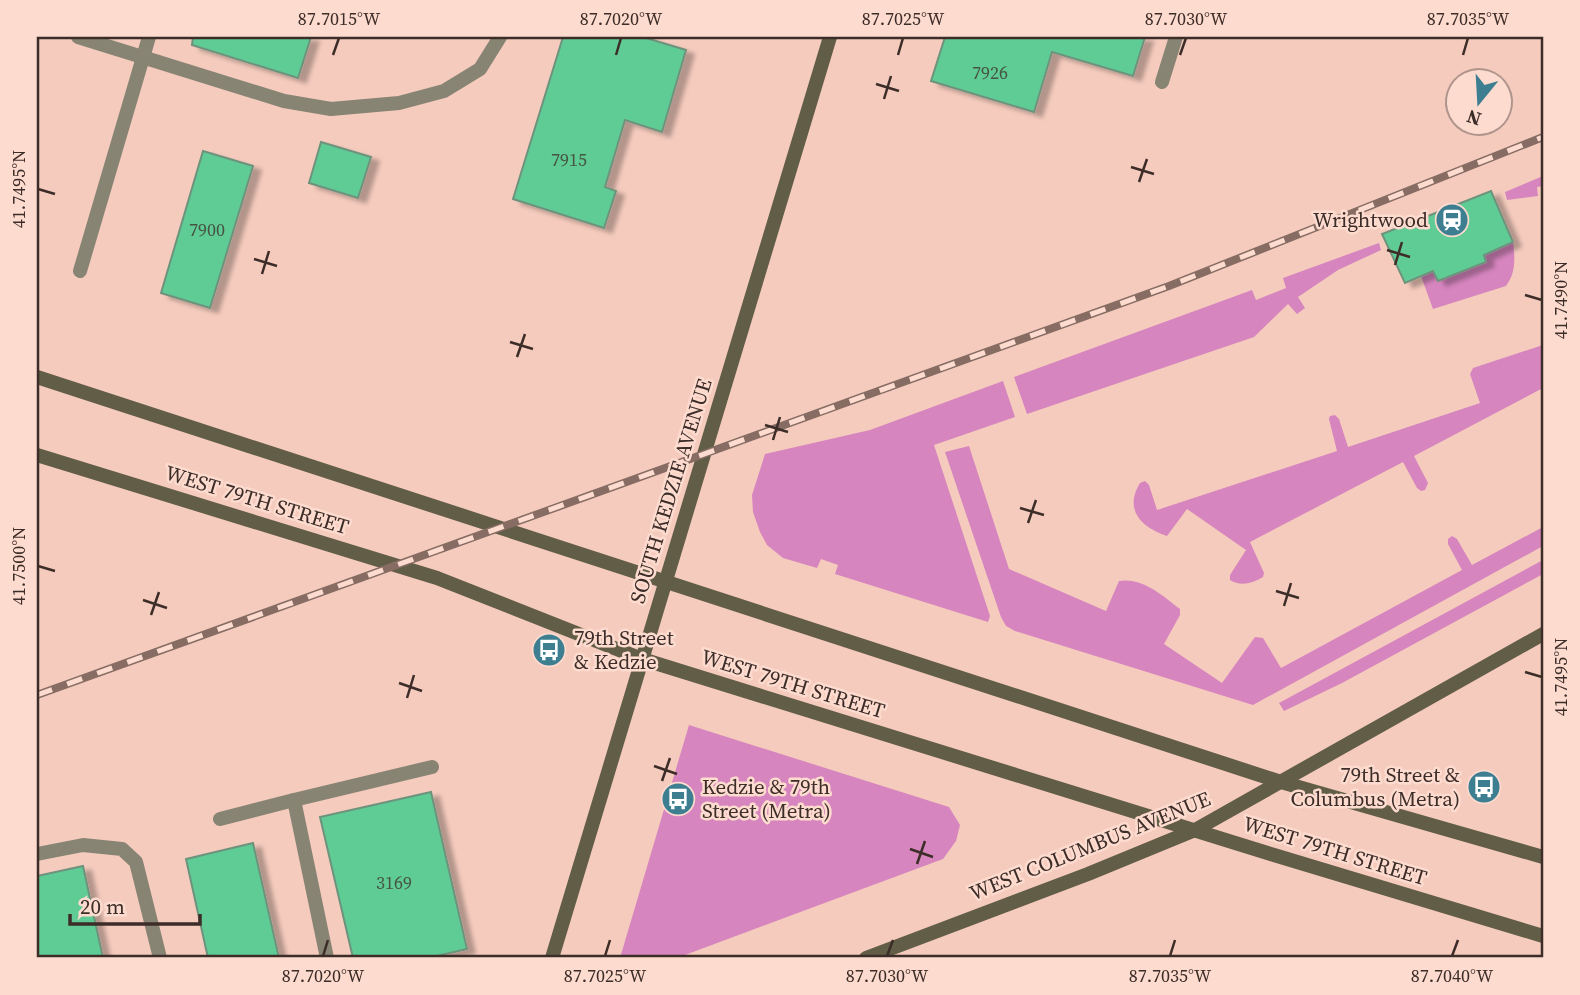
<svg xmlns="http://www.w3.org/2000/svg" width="1580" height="995" font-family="'Source Serif 4',serif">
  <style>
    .green { fill: #d685be }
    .building { fill: #5fcb95; stroke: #6e937d; stroke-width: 2; filter: url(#shadow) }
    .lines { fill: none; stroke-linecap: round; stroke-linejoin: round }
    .lane { stroke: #878474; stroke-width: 14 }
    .street { stroke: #878474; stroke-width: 14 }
    .secondary { stroke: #615d46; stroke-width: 14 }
    .rail-casing { stroke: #866c63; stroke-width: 8 }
    .rail { stroke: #fddbcf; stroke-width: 5; stroke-dasharray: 16; stroke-linecap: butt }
    .ticks { fill: none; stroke: #3d2d28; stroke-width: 2.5 }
    .labels { text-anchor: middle; stroke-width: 5; stroke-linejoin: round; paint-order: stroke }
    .number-label { font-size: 18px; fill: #465443 }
    .poi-label { font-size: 21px; fill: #3d2d28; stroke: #fddbcf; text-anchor: end }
    .street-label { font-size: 21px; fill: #3d2d28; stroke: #fddbcf }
    .neatline { fill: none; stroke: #3d2d28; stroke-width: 2.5 }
    .ticks-label { font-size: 18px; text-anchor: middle; fill: #3d2d28 }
  </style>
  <defs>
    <filter id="shadow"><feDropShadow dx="8" dy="4.5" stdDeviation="2" flood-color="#0004"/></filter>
  </defs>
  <rect width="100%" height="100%" fill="#f5cbbd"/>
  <g class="green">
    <path d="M1543 176V186L1537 187 1538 196 1507 200 1505 192Z"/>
    <path d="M1513 242C1515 258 1516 273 1506 286L1433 309 1421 276 1433 271 1438 281 1486 262 1484 255Z"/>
    <path d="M1379 243 1381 250 1338 270 1298 297 1305 308 1297 314 1288 304 1254 337 1027 414 1014 377 1252 290 1256 300 1286 288 1283 278Z"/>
    <path d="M1543 345V388L1414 456 1428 483 1425 490 1421 491 1417 488 1403 462 1250 542 1264 573 1263 577C1253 583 1241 587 1230 580V575L1246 550 1187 509 1167 536C1140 527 1124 509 1140 483L1145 481 1149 485 1157 510 1337 451 1329 419 1330 416 1335 415 1339 419 1348 447 1480 403 1470 374 1473 368Z"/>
    <path d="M1003 381 1015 417 934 445 990 616 988 622 835 574 838 565 821 559 817 568 783 558 767 545 760 532 753 512 752 495 765 454 870 430Z"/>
    <path d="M969 446 1009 569 1106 611 1119 581C1142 577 1162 595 1180 609V615L1164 644 1222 683 1255 637 1263 638 1281 668 1462 570 1448 544V539L1452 536 1457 539 1472 565 1543 527V546L1253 705 1015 631 1006 626 1001 617 945 452Z"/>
    <path d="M1543 560V574L1342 683 1284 711 1279 703Z"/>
    <path d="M689 725 949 807 960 825 956 841 943 859 677 958H620Z"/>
  </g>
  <g class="building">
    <path d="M193 37H311L298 78 192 45Z"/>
    <path d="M563 37H643L686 50 662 132 625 120 605 187 616 191 604 228 513 199Z"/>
    <path d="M945 37H1145L1133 76 1052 52 1034 112 931 81Z"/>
    <path d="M321 142 371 157 358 198 309 183Z"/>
    <path d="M203 151 253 166 210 308 161 293Z"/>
    <path d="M1491 191 1513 242 1484 255 1486 262 1438 281 1433 271 1405 283 1382 234Z"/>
    <path d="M431 792 467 949 428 958H353L320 817Z"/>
    <path d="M253 843 279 958H208L186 859Z"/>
    <path d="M83 866 103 958H37V876Z"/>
  </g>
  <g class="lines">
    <g class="lane">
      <path d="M78 37 284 101 331 109 399 103 444 91 480 69 500 37"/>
      <path d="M1162 82 1176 37"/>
      <path d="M220 819 294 800"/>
      <path d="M37 854 83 845 122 849 136 862 160 958"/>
      <path d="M327 958 294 800 432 767"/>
    </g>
    <path class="street" d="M80 271 149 37"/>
    <g class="secondary">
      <path d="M37 377 1281 782 1543 857"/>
      <path d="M37 455 437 578 642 659 1274 855 1543 936"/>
      <path d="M552 958 830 37"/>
      <path d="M866 958 1088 874 1195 830 1543 634"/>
    </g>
    <defs>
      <path id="rail" d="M37 695 1169 286 1543 137"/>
    </defs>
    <use href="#rail" class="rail-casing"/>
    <use href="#rail" class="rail"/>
  </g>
  <path class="ticks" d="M333 55 339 38M616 55 621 38M898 55 903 38M1180 55 1186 38M1463 55 1468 38M876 84 899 91M884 99 891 76M1131 167 1154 174M1139 182 1147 159M38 189 55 194M1387 250 1410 257M254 259 277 266M1395 265 1402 242M262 274 269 251M1525 295 1542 300M510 342 533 349M517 357 525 334M765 425 788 432M773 440 780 417M1020 508 1044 515M1028 523 1036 500M38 566 55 571M1276 591 1299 598M143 600 167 608M1284 606 1291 583M151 615 159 592M1525 672 1542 677M399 683 422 691M407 698 414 675M654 766 677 774M662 781 670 758M910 849 933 857M917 864 925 841M323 956 328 940M605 956 610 940M887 956 893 940M1170 956 1175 940M1452 956 1458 940"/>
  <defs>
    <symbol id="station-disc" viewBox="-11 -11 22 22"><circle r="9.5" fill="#3d7e91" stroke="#fddbcf"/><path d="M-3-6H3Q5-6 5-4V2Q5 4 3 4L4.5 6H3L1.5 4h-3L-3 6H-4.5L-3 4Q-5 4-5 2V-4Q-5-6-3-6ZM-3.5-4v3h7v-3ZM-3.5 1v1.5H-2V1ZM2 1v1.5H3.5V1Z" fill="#fff"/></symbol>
    <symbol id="bus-disc" viewBox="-11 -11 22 22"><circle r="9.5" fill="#3d7e91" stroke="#fddbcf"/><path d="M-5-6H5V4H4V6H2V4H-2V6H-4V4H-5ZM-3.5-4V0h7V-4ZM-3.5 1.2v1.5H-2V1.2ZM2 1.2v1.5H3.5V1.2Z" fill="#fff"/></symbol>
  </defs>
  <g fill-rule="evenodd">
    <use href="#station-disc" x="1433" y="201" width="38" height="38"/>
    <use href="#bus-disc" x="530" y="631" width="38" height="38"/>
    <use href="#bus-disc" x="1465" y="768" width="38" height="38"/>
    <use href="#bus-disc" x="659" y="780" width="38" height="38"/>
  </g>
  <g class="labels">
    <g class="number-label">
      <text x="990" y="79">7926</text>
      <text x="569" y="166">7915</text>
      <text x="207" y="236">7900</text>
      <text x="394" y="889">3169</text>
    </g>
    <g class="poi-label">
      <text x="1428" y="227">Wrightwood</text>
      <text x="574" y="645" text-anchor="start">79th Street<tspan x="574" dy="24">&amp; Kedzie</tspan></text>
      <text x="1460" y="782">79th Street &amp;<tspan x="1460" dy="24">Columbus (Metra)</tspan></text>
      <text x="702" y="794" text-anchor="start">Kedzie &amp; 79th<tspan x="702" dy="24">Street (Metra)</tspan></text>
    </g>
    <g class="street-label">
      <text transform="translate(671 491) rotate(-73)" y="7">SOUTH KEDZIE AVENUE</text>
      <text transform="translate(257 500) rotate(17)" y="7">WEST 79TH STREET</text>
      <text transform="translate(793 684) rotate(17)" y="7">WEST 79TH STREET</text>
      <text transform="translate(1090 846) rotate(-22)" y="7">WEST COLUMBUS AVENUE</text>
      <text transform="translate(1335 851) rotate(17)" y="7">WEST 79TH STREET</text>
    </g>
  </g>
  <rect width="1580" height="995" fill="none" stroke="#fddbcf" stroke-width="77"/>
  <g transform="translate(1479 102) rotate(198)"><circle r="33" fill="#fddbcf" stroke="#b0958c" stroke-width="2"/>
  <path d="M0-5L12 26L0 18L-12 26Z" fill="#3d7e91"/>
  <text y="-10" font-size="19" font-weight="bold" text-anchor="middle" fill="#3d2d28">N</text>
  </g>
  <path d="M70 914v10h130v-10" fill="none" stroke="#3d2d28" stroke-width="3.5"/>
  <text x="80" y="914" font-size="21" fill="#3d2d28" stroke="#fddbcf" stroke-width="5" paint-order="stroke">20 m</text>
  <rect x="38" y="38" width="1504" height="918" class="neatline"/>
  <g class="ticks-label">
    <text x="339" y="25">87.7015°W</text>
    <text x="621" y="25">87.7020°W</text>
    <text x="903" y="25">87.7025°W</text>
    <text x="1186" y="25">87.7030°W</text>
    <text x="1468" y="25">87.7035°W</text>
    <text transform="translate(19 189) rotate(-90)" y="6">41.7495°N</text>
    <text transform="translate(1561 300) rotate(-90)" y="6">41.7490°N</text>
    <text transform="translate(19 566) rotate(-90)" y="6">41.7500°N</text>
    <text transform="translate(1561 677) rotate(-90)" y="6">41.7495°N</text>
    <text x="323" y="982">87.7020°W</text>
    <text x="605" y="982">87.7025°W</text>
    <text x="887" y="982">87.7030°W</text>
    <text x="1170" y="982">87.7035°W</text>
    <text x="1452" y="982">87.7040°W</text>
  </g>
</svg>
